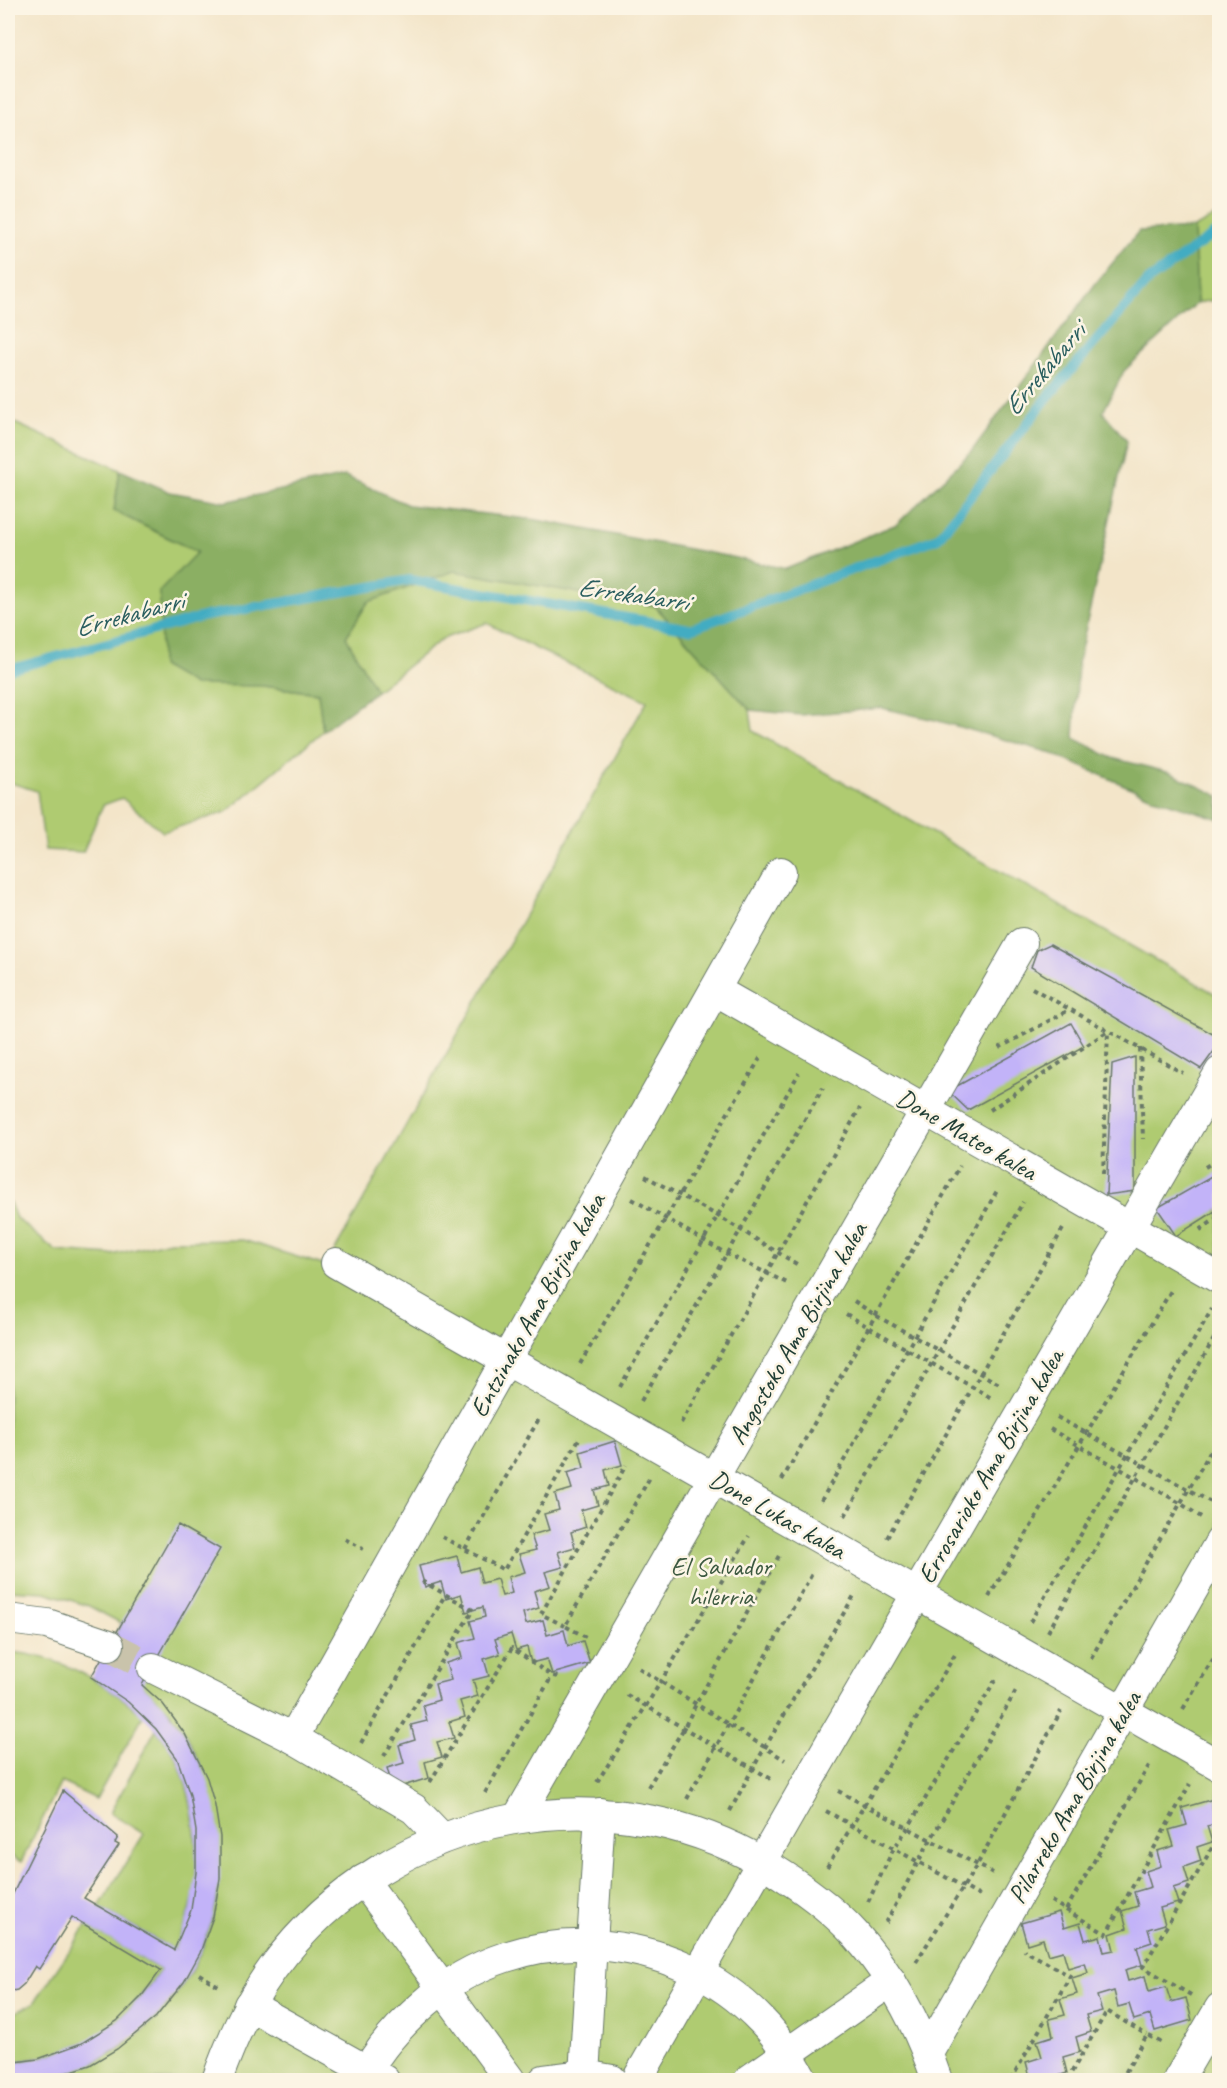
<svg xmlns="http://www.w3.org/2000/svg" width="1227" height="2088" font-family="Caveat,sans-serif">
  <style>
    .green { fill: #afcb71; stroke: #678452; stroke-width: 1.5 }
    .forest { fill: #8baf63; stroke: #55764c; stroke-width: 1.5 }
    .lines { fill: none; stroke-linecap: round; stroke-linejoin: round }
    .stream { stroke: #43acc2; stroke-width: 10 }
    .building { fill: #c2b3f8 }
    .street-tunnel { stroke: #c9c3ab; stroke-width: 30; stroke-dasharray: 30 15; stroke-linecap: butt }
    .street-casing { stroke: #697868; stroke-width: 32 }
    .path { stroke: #697868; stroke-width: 4; stroke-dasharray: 4.5 4.5; stroke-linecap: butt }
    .street { stroke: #fff; stroke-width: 30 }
    .labels { text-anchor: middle; stroke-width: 5; stroke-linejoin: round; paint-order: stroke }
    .street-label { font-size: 26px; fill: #1f3d34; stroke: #fcf5e5 }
    .park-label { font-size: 26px; fill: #3c5940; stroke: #fcf5e5 }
    .water-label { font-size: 27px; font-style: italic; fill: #2a5e5f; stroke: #fcf5e5 }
  </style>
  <rect width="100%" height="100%" fill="#fcf5e5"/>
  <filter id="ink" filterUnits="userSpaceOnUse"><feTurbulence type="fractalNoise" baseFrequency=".0167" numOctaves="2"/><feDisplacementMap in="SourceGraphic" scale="12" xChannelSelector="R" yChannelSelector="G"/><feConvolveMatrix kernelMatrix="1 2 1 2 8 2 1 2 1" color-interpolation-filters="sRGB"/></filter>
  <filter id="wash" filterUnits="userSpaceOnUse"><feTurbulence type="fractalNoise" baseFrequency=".008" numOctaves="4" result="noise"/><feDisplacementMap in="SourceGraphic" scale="24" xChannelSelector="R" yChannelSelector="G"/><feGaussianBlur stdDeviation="1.35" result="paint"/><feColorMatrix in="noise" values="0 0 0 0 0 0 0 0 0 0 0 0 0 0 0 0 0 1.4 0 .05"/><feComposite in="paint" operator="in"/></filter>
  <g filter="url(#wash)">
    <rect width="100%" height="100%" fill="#f3e5c9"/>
    <g class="green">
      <path d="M1219 215V299L1197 303 1194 228Z"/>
      <path d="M8 420 120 470 114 511 197 552 263 686 318 693 323 731 226 812 163 832 122 798 103 805 83 852 45 850 37 791 8 782Z"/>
      <path d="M454 571 655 606 750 710 753 731 1219 996V2080H45C70 2072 95 2064 117 2050 224 1979 248 1845 186 1735 180 1724 170 1712 161 1703 152 1693 139 1685 131 1675 123 1665 119 1649 113 1638L121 1623 89 1606 45 1592 8 1590V1198L16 1218 56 1251 112 1255 170 1241 243 1240 326 1266 647 701 537 649 487 623 442 639 376 691 346 637 368 602Z"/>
      <path d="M8 1652C58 1655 107 1682 143 1716L96 1799 61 1782 21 1862 8 1854Z"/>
      <path d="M156 1729C163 1739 172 1749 177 1760 195 1800 203 1869 190 1911 186 1924 179 1937 174 1950L99 1907 144 1834 110 1813Z"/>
      <path d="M87 1925 161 1970C148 1987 135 2005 119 2019 90 2046 45 2058 8 2063V2013L16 2012 34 2003Z"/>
    </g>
    <path class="forest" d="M1194 228 1197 303 1124 371 1103 412 1127 441 1078 663 1074 738 1112 758 1171 773 1219 796V819L1154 798 1048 752 935 720 882 708 801 715 750 710 655 606 454 571 368 602 346 637 376 691 323 731 318 693 263 686 194 685 161 666 160 591 197 552 114 511 120 470 170 492 225 502 345 476 408 505 537 520 731 557 786 569 897 524 971 452 1096 283 1139 231Z"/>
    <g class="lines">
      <path class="stream" d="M8 670 206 616 410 580 690 629 938 538 1048 397 1149 280 1220 230"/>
    </g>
    <g id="blocks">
      <g class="building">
        <path d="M1050 944 1220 1038V1043L1201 1069 1031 967 1037 950Z"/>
        <path d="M1071 1023 1084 1046 968 1110 948 1091Z"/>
        <path d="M1135 1057V1191L1106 1195 1112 1064Z"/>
        <path d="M1220 1172V1208L1176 1236 1157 1208Z"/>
        <path d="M615 1441 622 1465 605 1470 609 1486 594 1490 598 1505 581 1510 586 1527 571 1532 575 1547 558 1552 563 1567 545 1572 550 1586 534 1591 539 1608 523 1613 526 1624 543 1620 547 1635 564 1630 568 1646 583 1641 590 1663 552 1674 547 1659 531 1663 527 1647 516 1650 511 1634 495 1639 500 1654 484 1659 489 1676 473 1680 478 1696 460 1701 465 1717 449 1722 454 1738 437 1742 442 1757 425 1762 429 1778 393 1789 387 1768 404 1763 399 1745 415 1740 411 1725 427 1721 423 1705 439 1700 435 1684 451 1680 446 1663 462 1658 458 1643 475 1638 470 1621 485 1617 483 1607 466 1612 461 1594 446 1599 441 1582 425 1587 419 1566 457 1556 461 1572 478 1567 482 1583 497 1579 502 1596 512 1593 508 1577 525 1572 519 1554 536 1550 531 1535 549 1530 544 1514 559 1510 555 1494 572 1489 567 1473 584 1468 580 1452Z"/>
        <path d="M178 1525 220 1549 142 1685 163 1704 185 1734 207 1778 215 1806 220 1837V1879L213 1917 200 1953 184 1982 156 2017 117 2049 90 2065 45 2080H8V2063L38 2059 82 2043 117 2021 141 1997 161 1970 72 1917 39 1969 35 1966 24 1984 17 1990 8 1992V1904L63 1791 118 1837 115 1843 119 1845 84 1898 174 1950 191 1910 196 1872V1831L190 1795 177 1758 156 1729 128 1702 91 1677Z"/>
        <path d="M1217 1798 1220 1823 1207 1826 1212 1842 1197 1847 1201 1861 1184 1867 1189 1883 1173 1888 1178 1903 1160 1908 1165 1924 1148 1929 1152 1942 1137 1947 1142 1965 1125 1970 1128 1981 1145 1976 1149 1992 1166 1987 1171 2002 1186 1998 1192 2020 1155 2031 1150 2015 1134 2020 1129 2004 1118 2007 1114 1991 1097 1996 1102 2011 1086 2015 1091 2032 1076 2037 1080 2052 1063 2057 1067 2073 1052 2078V2080H1021L1030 2077 1026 2062 1042 2057 1037 2041 1053 2036 1049 2019 1065 2015 1060 1999 1077 1994 1072 1978 1088 1973 1085 1963 1068 1968 1063 1951 1048 1955 1043 1939 1027 1944 1021 1923 1059 1912 1064 1928 1080 1923 1085 1940 1100 1936 1104 1952 1114 1950 1110 1934 1127 1928 1122 1911 1138 1906 1134 1892 1151 1887 1146 1871 1161 1866 1157 1851 1174 1846 1169 1830 1187 1825 1182 1808Z"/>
      </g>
    </g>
  </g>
  <g filter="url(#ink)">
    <use href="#blocks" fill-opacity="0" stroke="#697868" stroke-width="1.5"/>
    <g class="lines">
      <path class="street-tunnel" d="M109 1645 153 1668"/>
      <defs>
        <g id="street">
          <path d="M715 990 1220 1279"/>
          <path d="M336 1263 1220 1766"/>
          <path d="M8 1619 47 1624 109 1645"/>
          <path d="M153 1668 293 1738 368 1782 414 1809 442 1838"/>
          <path d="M293 1738 781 872"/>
          <path d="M518 1817 1022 943"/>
          <path d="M363 1880 510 2080"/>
          <path d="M249 2005 384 2080"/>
          <path d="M928 2053 1220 1542"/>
          <path d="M584 2075 600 1813"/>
          <path d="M217 2080C231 2041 248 2002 273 1968 392 1807 617 1764 784 1876 810 1893 834 1911 855 1934 893 1977 919 2026 937 2080"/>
          <path d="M363 2080C376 2050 401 2024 425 2003 521 1918 674 1928 762 2021 779 2038 791 2059 803 2080"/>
          <path d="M544 2080 584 2075 612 2080"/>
          <path d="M637 2080 811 1776 1220 1072"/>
          <path d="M749 2080 891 1981"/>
          <path d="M1178 2080 1220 2008"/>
        </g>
      </defs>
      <use href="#street" class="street-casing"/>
      <g class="path">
        <path d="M1032 988 1183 1073"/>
        <path d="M999 1048 1069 1010"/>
        <path d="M1140 1048 1143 1139"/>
        <path d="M990 1110 1108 1031"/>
        <path d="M1205 1167 1220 1158"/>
        <path d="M1103 1174 1108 1031"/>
        <path d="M645 1176 718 1216 800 1266"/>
        <path d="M632 1199 727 1254 789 1284"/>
        <path d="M1200 1230 1220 1216"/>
        <path d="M854 1301 875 1315 1001 1385"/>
        <path d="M846 1314 993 1399"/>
        <path d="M580 1364 762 1055"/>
        <path d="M620 1387 799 1073"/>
        <path d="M641 1401 823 1088"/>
        <path d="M1057 1417 1220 1507"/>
        <path d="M681 1423 860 1108"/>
        <path d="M1050 1429 1180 1503 1201 1517"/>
        <path d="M782 1480 960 1166"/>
        <path d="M821 1501 998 1189"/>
        <path d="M845 1516 1023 1202"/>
        <path d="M442 1537 504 1570 579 1439"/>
        <path d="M887 1538 1064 1227"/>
        <path d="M345 1539 363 1549"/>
        <path d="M465 1549 540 1417"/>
        <path d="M989 1597 1172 1289"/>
        <path d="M1030 1622 1212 1309"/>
        <path d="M565 1626 541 1614 626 1465"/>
        <path d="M1048 1632 1220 1328"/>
        <path d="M586 1637 565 1626 649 1479"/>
        <path d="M1091 1658 1220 1435"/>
        <path d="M639 1668 785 1760"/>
        <path d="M627 1695 773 1780"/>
        <path d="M1183 1709 1220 1648"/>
        <path d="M361 1743 445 1595"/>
        <path d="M384 1756 473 1610 420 1580"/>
        <path d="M430 1782 512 1648 552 1676 560 1677"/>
        <path d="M597 1782 646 1706 749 1536"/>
        <path d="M648 1787 684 1728 696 1704 780 1554"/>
        <path d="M838 1791 993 1873"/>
        <path d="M485 1793 552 1676"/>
        <path d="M687 1799 813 1572"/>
        <path d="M730 1811 753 1768 855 1594"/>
        <path d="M826 1811 980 1896"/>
        <path d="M827 1867 956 1653"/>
        <path d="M1051 1901 1066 1910 1151 1762"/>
        <path d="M868 1902 894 1848 908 1828 997 1677"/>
        <path d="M1066 1910 1106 1934 1190 1784"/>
        <path d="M886 1923 918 1862 1017 1689"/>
        <path d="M916 1962 977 1865 1061 1711"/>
        <path d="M199 1974 222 1988"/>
        <path d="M1191 1995 1143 1967 1220 1834"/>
        <path d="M1011 2080 1070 1976 1024 1950"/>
        <path d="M1067 2080 1107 2011 1147 2035"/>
        <path d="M1121 2080 1147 2035 1164 2044"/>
      </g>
      <use href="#street" class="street"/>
    </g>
  </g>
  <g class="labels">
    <g class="street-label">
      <text transform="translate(967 1134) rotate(30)" y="9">Done Mateo kalea</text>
      <text transform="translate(537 1305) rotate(-61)" y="9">Entzinako Ama Birjina kalea</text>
      <text transform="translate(797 1333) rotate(-60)" y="9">Angostoko Ama Birjina kalea</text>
      <text transform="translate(990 1466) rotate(-60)" y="9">Errosarioko Ama Birjina kalea</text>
      <text transform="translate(778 1514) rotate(30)" y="9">Done Lukas kalea</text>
      <text transform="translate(1074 1797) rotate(-60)" y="9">Pilarreko Ama Birjina kalea</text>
    </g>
    <g class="park-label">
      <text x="721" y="1575">El Salvador<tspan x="721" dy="30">hilerria</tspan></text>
    </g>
    <g class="water-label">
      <text transform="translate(1044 369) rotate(-50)" y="9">Errekabarri</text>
      <text transform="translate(633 594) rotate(8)" y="9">Errekabarri</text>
      <text transform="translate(129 614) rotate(-15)" y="9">Errekabarri</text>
    </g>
  </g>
  <rect width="1227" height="2088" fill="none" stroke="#fcf5e5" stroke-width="30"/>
</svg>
